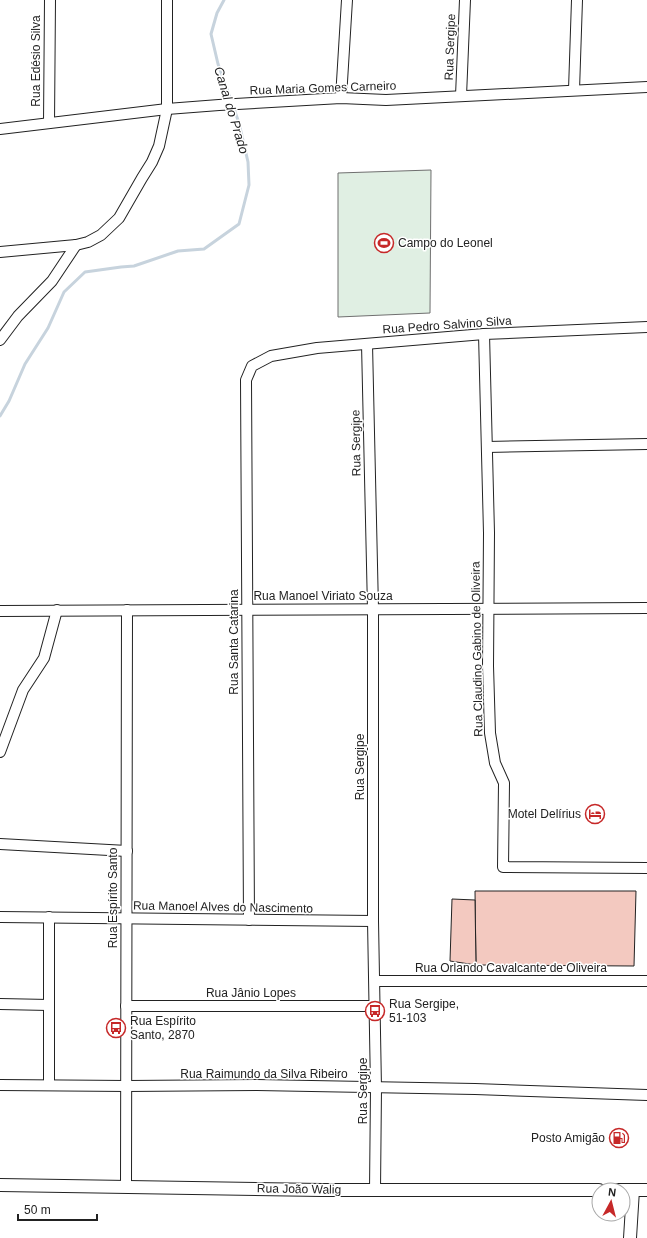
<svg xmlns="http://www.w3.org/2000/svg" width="647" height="1238" font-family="Helvetica,sans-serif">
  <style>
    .green { fill: #e0efe3; stroke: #6f6f6f }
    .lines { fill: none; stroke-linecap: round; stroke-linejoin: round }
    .stream { stroke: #c7d3dd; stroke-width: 3 }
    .building { fill: #f3c9c0; stroke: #222 }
    .minor-casing { stroke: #222; stroke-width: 12 }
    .tertiary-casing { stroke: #222; stroke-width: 14 }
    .minor { stroke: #fff; stroke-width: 10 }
    .tertiary { stroke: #fff; stroke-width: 12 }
    .labels { text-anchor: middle; stroke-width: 3; stroke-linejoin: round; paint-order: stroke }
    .street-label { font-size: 12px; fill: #222; stroke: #fff }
    .poi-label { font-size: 12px; fill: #222; stroke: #fff; text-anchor: start }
    .water-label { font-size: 13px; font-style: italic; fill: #222; stroke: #fff }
  </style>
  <rect width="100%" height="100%" fill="#fff"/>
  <path class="green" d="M431 170 430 313 338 317V173Z"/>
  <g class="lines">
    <path class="stream" d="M0 416 9 401 25 364 48 328 64 292 85 272 121 267 134 266 178 251 204 249 239 224 249 185 248 162 239 123 218 64 211 34 217 13 224 0"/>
  </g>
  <g class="building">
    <path d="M475 891H636L634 966 476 965Z"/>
    <path d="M452 899 475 900 476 965 450 961Z"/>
  </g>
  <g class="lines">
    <defs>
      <g id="minor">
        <path d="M574 90 577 0"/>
        <path d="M461 96 465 0"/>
        <path d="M341 98 347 0"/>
        <path d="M49 123 50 0"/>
        <path d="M0 129 167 109 219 105 341 98 386 100 647 87"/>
        <path d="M0 252 76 245 88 242 101 235 119 218 142 178 152 162 159 146 167 109V0"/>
        <path d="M484 334 489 533 488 666 490 733 495 763 504 783 503 867 647 868"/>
        <path d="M0 340 18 316 52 281 76 245"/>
        <path d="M367 344 373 609V921L376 1088 375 1190"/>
        <path d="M487 447 647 444"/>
        <path d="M0 611 647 608"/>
        <path d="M0 752 23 690 44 658 57 610"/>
        <path d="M0 844 127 851"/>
        <path d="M0 917 373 921"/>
        <path d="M49 917V1085"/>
        <path d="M249 920 246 380 252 366 271 356 317 348 484 334 647 327"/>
        <path d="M375 981H647"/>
        <path d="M0 1004 49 1005"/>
        <path d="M126 1006H375"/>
        <path d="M0 1085 127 1086 257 1085 475 1089 647 1095"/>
        <path d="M126 1187 127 610"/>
      </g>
      <g id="tertiary">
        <path d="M0 1185 322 1190H599"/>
        <path d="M618 1190H647"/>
        <path d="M630 1238 633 1190"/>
      </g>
    </defs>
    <use href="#minor" class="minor-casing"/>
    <use href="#tertiary" class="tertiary-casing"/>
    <use href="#minor" class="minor"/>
    <use href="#tertiary" class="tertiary"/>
  </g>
  <defs>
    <symbol id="stadium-ring" viewBox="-11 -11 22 22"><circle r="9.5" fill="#fff" stroke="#c62828" stroke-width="1.5"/><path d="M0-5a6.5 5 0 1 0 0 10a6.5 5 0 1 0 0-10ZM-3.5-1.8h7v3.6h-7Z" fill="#c62828"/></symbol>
    <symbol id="hotel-ring" viewBox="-11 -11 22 22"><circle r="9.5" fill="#fff" stroke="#c62828" stroke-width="1.5"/><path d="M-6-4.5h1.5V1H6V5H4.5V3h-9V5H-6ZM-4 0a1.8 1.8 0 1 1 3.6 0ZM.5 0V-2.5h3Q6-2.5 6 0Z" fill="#c62828"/></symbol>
    <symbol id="bus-ring" viewBox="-11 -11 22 22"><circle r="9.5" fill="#fff" stroke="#c62828" stroke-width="1.5"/><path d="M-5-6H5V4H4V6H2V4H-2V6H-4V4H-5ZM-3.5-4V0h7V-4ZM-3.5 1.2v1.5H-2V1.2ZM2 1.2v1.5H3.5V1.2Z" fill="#c62828"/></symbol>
    <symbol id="fuel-ring" viewBox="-11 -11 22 22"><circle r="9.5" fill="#fff" stroke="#c62828" stroke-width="1.5"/><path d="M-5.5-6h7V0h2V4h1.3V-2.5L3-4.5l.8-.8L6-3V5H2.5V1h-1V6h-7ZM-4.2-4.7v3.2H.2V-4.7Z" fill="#c62828"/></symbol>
  </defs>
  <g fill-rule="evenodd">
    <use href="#stadium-ring" x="373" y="232" width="22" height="22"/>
    <use href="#hotel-ring" x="584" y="803" width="22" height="22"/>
    <use href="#bus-ring" x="364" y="1000" width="22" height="22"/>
    <use href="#bus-ring" x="105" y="1017" width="22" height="22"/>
    <use href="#fuel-ring" x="608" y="1127" width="22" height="22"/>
  </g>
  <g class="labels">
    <g class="street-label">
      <text transform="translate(450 47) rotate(-88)" y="4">Rua Sergipe</text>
      <text transform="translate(36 61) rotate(-90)" y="4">Rua Edésio Silva</text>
      <text transform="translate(323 88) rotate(-2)" y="4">Rua Maria Gomes Carneiro</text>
      <text transform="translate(447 325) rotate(-4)" y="4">Rua Pedro Salvino Silva</text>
      <text transform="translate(356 443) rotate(-91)" y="4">Rua Sergipe</text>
      <text x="323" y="600">Rua Manoel Viriato Souza</text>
      <text transform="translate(234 642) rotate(-90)" y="4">Rua Santa Catarina</text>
      <text transform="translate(477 649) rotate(-91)" y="4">Rua Claudino Gabino de Oliveira</text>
      <text transform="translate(360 767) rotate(-90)" y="4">Rua Sergipe</text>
      <text transform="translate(113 898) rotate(-90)" y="4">Rua Espírito Santo</text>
      <text transform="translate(223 907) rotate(1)" y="4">Rua Manoel Alves do Nascimento</text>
      <text x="511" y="972">Rua Orlando Cavalcante de Oliveira</text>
      <text x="251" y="997">Rua Jânio Lopes</text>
      <text x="264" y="1078">Rua Raimundo da Silva Ribeiro</text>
      <text transform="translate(363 1091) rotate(-90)" y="4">Rua Sergipe</text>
      <text transform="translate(299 1189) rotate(1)" y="4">Rua João Walig</text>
    </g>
    <g class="poi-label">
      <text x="398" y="247">Campo do Leonel</text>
      <text x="581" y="818" text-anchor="end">Motel Delírius</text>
      <text x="389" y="1008">Rua Sergipe,<tspan x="389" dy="14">51-103</tspan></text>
      <text x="130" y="1025">Rua Espírito<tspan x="130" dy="14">Santo, 2870</tspan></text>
      <text x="605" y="1142" text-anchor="end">Posto Amigão</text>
    </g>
    <g class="water-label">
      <text transform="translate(232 110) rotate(73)" y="5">Canal do Prado</text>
    </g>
  </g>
  <g transform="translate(611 1202) rotate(7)"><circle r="19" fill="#ffffff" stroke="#a7a7a7"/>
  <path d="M0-3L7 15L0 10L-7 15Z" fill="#c62828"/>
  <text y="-6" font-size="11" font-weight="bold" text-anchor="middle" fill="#222222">N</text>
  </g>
  <path d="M18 1214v6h79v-6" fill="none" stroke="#222222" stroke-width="2"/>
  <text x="24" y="1214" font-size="12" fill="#222222" stroke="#ffffff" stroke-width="3" paint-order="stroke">50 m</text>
</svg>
